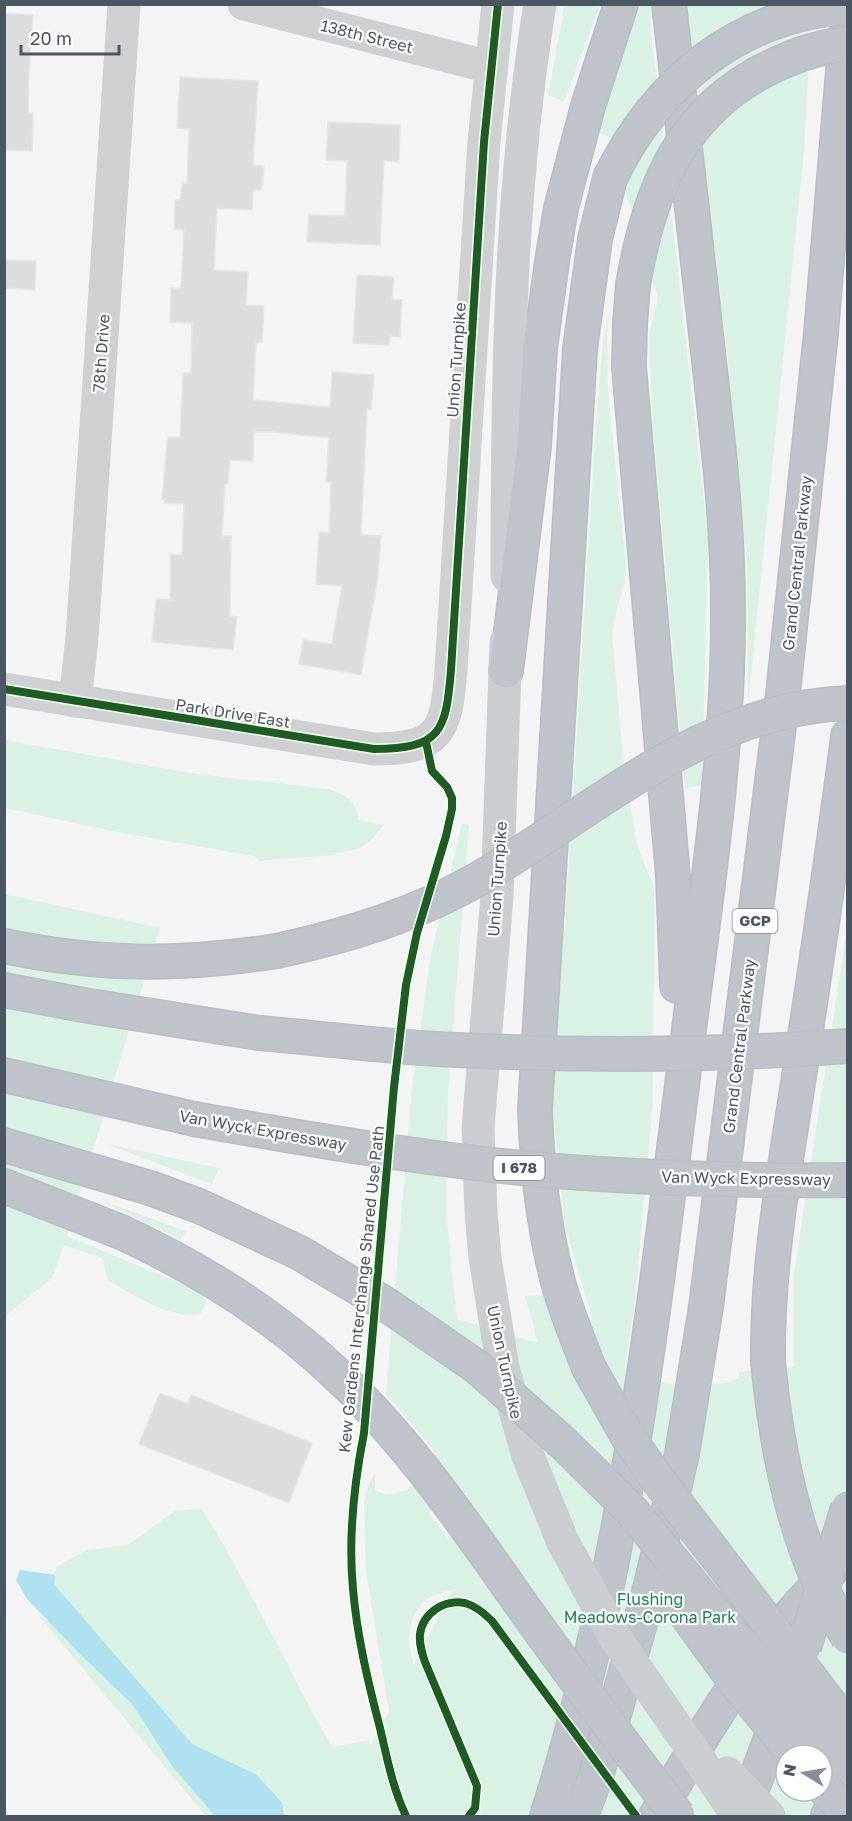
<svg xmlns="http://www.w3.org/2000/svg" width="852" height="1821" font-family="'Golos Text',sans-serif">
  <style>
    .green { fill: #d9f2e3; fill-rule: evenodd }
    .water { fill: #aee2f0 }
    .building { fill: #ddddde; stroke: #e5e6e7; stroke-width: 1.5 }
    .lines { fill: none; stroke-linecap: round; stroke-linejoin: round }
    .highway-casing { stroke: #b9bec3; stroke-width: 36 }
    .minor { stroke: #ced0d2; stroke-width: 33 }
    .major { stroke: #caced1; stroke-width: 33 }
    .highway { stroke: #bec4c9; stroke-width: 33 }
    .highway-bridge-casing { stroke: #b9bec3; stroke-width: 36; stroke-linecap: butt }
    .major-bridge { stroke: #caced1; stroke-width: 33 }
    .highway-bridge { stroke: #bec4c9; stroke-width: 33 }
    .cycleway-casing { stroke: #fff; stroke-width: 11 }
    .cycleway { stroke: #1b5e20; stroke-width: 8 }
    .labels { text-anchor: middle; stroke-width: 4.5; stroke-linejoin: round; paint-order: stroke }
    .shield { fill: #fff; stroke: #808990; stroke-width: 1.5 }
    .shield-label { font-size: 15px; font-weight: bold; fill: #4a5661 }
    .street-label { font-size: 16px; fill: #4a5661; stroke: #fff }
    .park-label { font-size: 16px; fill: #17864f; stroke: #fff }
  </style>
  <rect width="100%" height="100%" fill="#f4f4f4"/>
  <g class="green">
    <path d="M565 4 600 5 564 102 548 95Z"/>
    <path d="M609 5H650L651 32 708 538 702 785 685 789 653 426 649 335 658 299 609 137 598 132 629 29Z"/>
    <path d="M686 5H812L804 151 748 705 747 568 727 350Z"/>
    <path d="M611 304 607 332 608 392 626 567 625 581 617 608 612 635 624 768 637 844 654 888 653 1103 634 1309 624 1370 683 1388 732 1382V1379H739V1372L794 1367V1274L847 929V1816H206L39 1616 107 1647 54 1584 56 1567 87 1550 128 1545 175 1511 202 1509C250 1586 287 1669 332 1747L369 1740 371 1745 389 1711 366 1571 364 1503 369 1484 375 1473V1490L386 1495 407 1491 436 1453 386 1394 412 1089 431 955 462 824 469 825 448 1091 446 1211 457 1319 538 1343 525 1296 544 1295 567 1352 584 1357 592 1319 565 1226 552 1101 566 907 596 423 603 340ZM444 1500V1501L448 1539 429 1513ZM448 1591H452L414 1664C405 1642 408 1612 429 1598 435 1595 442 1593 448 1591ZM786 1755H822V1791H786Z"/>
    <path d="M5 740 196 774 329 789C345 796 357 800 358 820L383 825C374 837 369 846 353 850 346 852 340 851 334 855L259 861 254 856 117 832 5 808Z"/>
    <path d="M5 894 160 928 67 1236 199 1291 207 1302 200 1314C171 1320 133 1294 108 1281L102 1258 64 1245 52 1278 5 1316Z"/>
    <path d="M107 1144 219 1168 212 1184Z"/>
    <path d="M100 1200 186 1231 180 1240Z"/>
  </g>
  <path class="water" d="M20 1570 55 1575 54 1584 192 1744 257 1775 282 1803 284 1816H215L172 1766 133 1705 87 1661 27 1599 16 1580Z"/>
  <g class="building">
    <path d="M4 13 33 15 29 73 28 113H33L32 151 4 150Z"/>
    <path d="M180 77 258 81 253 165 264 166 262 190H253L252 210 217 208 214 270 248 272 246 305 264 306 262 343H256L253 400 330 407 332 372 374 375 371 410 367 409 361 535 381 536 378 577 361 675 299 664 303 640 332 644 342 586 316 584 319 532 329 533 331 482H326L329 438 273 432H254L253 461 230 460 228 484H225L222 536H231L230 616 237 617 233 650 152 642 156 599 170 600V554L182 555 184 504 164 503 165 499H162L167 441 168 437H180L183 373H191L192 323 170 322 171 288H181L184 230 174 229 175 200H180L182 183H187L189 129 177 128Z"/>
    <path d="M328 122 400 125 399 162 384 161 380 245 307 242 309 215 345 216 347 161 326 160Z"/>
    <path d="M4 260 36 261 35 290 4 288Z"/>
    <path d="M357 275 394 277 392 299 402 300 400 337 390 336 389 345 353 343Z"/>
    <path d="M160 1393 188 1404 191 1395 312 1443 289 1503 139 1444Z"/>
  </g>
  <g class="lines">
    <defs>
      <g id="highway">
        <path d="M633 285 630 324 629 367 673 876 677 986"/>
        <path d="M506 671 534 446 540 348 553 255 561 208 588 106 621 4"/>
        <path d="M4 946C101 966 180 966 277 951"/>
        <path d="M4 990 83 1005 259 1033"/>
        <path d="M4 1075 194 1119"/>
        <path d="M4 1145 150 1188"/>
        <path d="M4 1186 121 1232"/>
        <path d="M768 1361C767 1271 782 1184 796 1096 814 976 833 856 848 736"/>
        <path d="M589 1368C578 1340 566 1311 558 1282 543 1225 537 1168 535 1109L580 349 595 239 610 178"/>
        <path d="M547 1816C623 1579 651 1331 682 1085 701 927 729 768 728 609 728 517 716 425 706 334 694 224 682 114 669 4"/>
        <path d="M581 1816 597 1773 651 1585 682 1454 706 1307 783 694 821 333 848 11"/>
        <path d="M656 1816C683 1768 711 1720 743 1674 769 1638 799 1604 830 1572"/>
        <path d="M742 1816 783 1706"/>
        <path d="M828 1816 848 1782"/>
      </g>
    </defs>
    <use href="#highway" class="highway-casing"/>
    <g class="minor">
      <path d="M244 4 490 67"/>
      <path d="M4 689 374 749C441 749 446 731 451 670L484 142 498 4"/>
      <path d="M75 701 82 638 124 4"/>
    </g>
    <g class="major">
      <path d="M507 576C507 385 509 194 540 4"/>
      <path d="M506 642 497 896 478 1128 481 1212 485 1258 503 1368 528 1456 563 1542"/>
    </g>
    <use href="#highway" class="highway"/>
    <defs>
      <g id="highway-bridge">
        <path d="M610 178C657 82 739 14 848 7"/>
        <path d="M633 285C649 190 681 109 773 66 796 55 822 46 848 44"/>
        <path d="M277 951C350 935 418 914 482 877 598 808 706 708 848 703"/>
        <path d="M259 1033C318 1038 378 1046 437 1049 574 1056 711 1056 848 1046"/>
        <path d="M194 1119C302 1138 412 1157 521 1168 629 1178 739 1181 848 1180"/>
        <path d="M150 1188 199 1206 298 1252 387 1305 477 1367 561 1441 631 1510 733 1635 848 1764"/>
        <path d="M121 1232C190 1264 255 1303 313 1353 398 1426 457 1513 521 1604 572 1676 625 1746 678 1816"/>
        <path d="M768 1361C777 1456 797 1555 848 1637"/>
        <path d="M589 1368 628 1437 655 1476 848 1727"/>
        <path d="M664 1584 733 1679 795 1755"/>
        <path d="M804 1647 848 1508"/>
        <path d="M822 1786 848 1814"/>
      </g>
    </defs>
    <use href="#highway-bridge" class="highway-bridge-casing"/>
    <g class="major-bridge">
      <path d="M563 1542 616 1639 738 1816"/>
      <path d="M727 1773 769 1816"/>
    </g>
    <use href="#highway-bridge" class="highway-bridge"/>
    <defs>
      <g id="cycleway">
        <path d="M4 689 374 749C441 749 446 731 451 670L484 142 498 4"/>
        <path d="M406 1816C393 1789 387 1758 380 1728 368 1682 357 1636 353 1589 348 1537 354 1484 364 1433L394 1087 406 985 417 933 446 836 452 809V798L447 787 432 771 426 742"/>
        <path d="M469 1816 475 1808 477 1786 425 1662C422 1653 419 1644 420 1634 423 1613 444 1599 465 1603 476 1606 484 1613 492 1621L636 1816"/>
      </g>
    </defs>
    <use href="#cycleway" class="cycleway-casing"/>
    <use href="#cycleway" class="cycleway"/>
  </g>
  <g class="labels">
    <g class="shield">
      <rect x="732.5" y="909" width="45" height="24" rx="4.5"/>
      <rect x="493.5" y="1156" width="51" height="24" rx="4.5"/>
    </g>
    <g class="shield-label">
      <text x="755" y="926">GCP</text>
      <text x="519" y="1173">I 678</text>
    </g>
    <g class="street-label">
      <text transform="translate(367 36) rotate(14)" y="6">138th Street</text>
      <text transform="translate(101 353) rotate(-86)" y="6">78th Drive</text>
      <text transform="translate(456 360) rotate(-86)" y="6">Union Turnpike</text>
      <text transform="translate(797 563) rotate(-84)" y="6">Grand Central Parkway</text>
      <text transform="translate(233 713) rotate(9)" y="6">Park Drive East</text>
      <text transform="translate(497 879) rotate(-86)" y="6">Union Turnpike</text>
      <text transform="translate(739 1046) rotate(-83)" y="6">Grand Central Parkway</text>
      <text transform="translate(263 1130) rotate(10)" y="6">Van Wyck Expressway</text>
      <text transform="translate(746 1178) rotate(1)" y="6">Van Wyck Expressway</text>
      <text transform="translate(361 1289) rotate(-84)" y="6">Kew Gardens Interchange Shared Use Path</text>
      <text transform="translate(505 1362) rotate(78)" y="6">Union Turnpike</text>
    </g>
    <g class="park-label">
      <text x="650" y="1605">Flushing<tspan x="650" dy="18">Meadows-Corona Park</tspan></text>
    </g>
  </g>
  <rect width="852" height="1821" fill="none" stroke="#4a5661" stroke-width="12"/>
  <g transform="translate(804 1773) rotate(281)"><circle r="28" fill="#ffffff" stroke="#b7bbc0" stroke-width="1.5"/>
  <path d="M0-4.5L10 22L0 15L-10 22Z" fill="#868d94"/>
  <text y="-9" font-size="16" font-weight="bold" text-anchor="middle" fill="#4a5661">N</text>
  </g>
  <path d="M21 45v9h98v-9" fill="none" stroke="#4a5661" stroke-width="3"/>
  <text x="30" y="45" font-size="18" fill="#4a5661" stroke="#ffffff" stroke-width="4.5" paint-order="stroke">20 m</text>
</svg>
